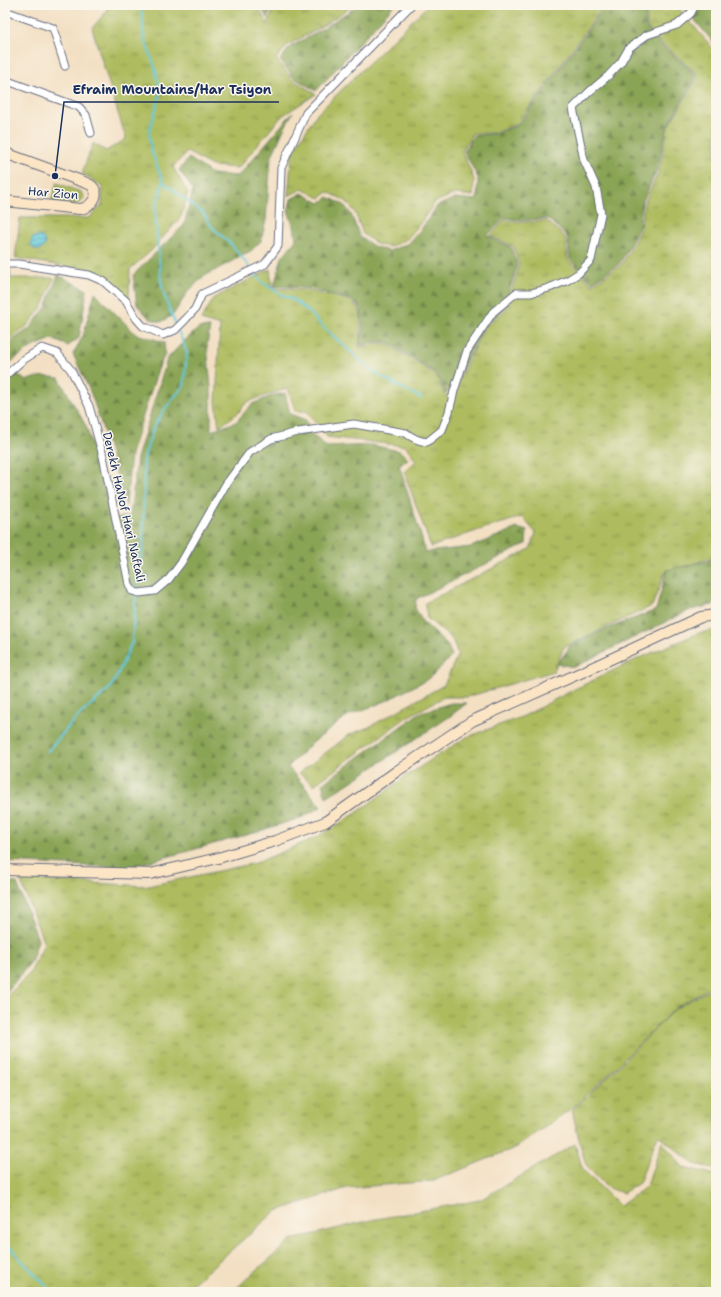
<svg xmlns="http://www.w3.org/2000/svg" width="721" height="1297" font-family="'Shantell Sans',sans-serif">
  <style>
    .grass { fill: url(#grass-tufts); stroke: #64765e }
    .forest { fill: url(#forest-firs); stroke: #526a5a }
    .park { fill: #aebc5e; stroke: #64765e }
    .water { fill: url(#water-rules); stroke: #3c7c9c }
    .lines { fill: none; stroke-linecap: round; stroke-linejoin: round }
    .stream { stroke: #5ec8d9; stroke-width: 2 }
    .street-casing { stroke: #676d81; stroke-width: 9 }
    .secondary-casing { stroke: #676d81; stroke-width: 12 }
    .street { stroke: #fff; stroke-width: 7 }
    .secondary { stroke: #fce5c4; stroke-width: 10 }
    .labels { text-anchor: middle; stroke-width: 3; stroke-linejoin: round; paint-order: stroke }
    .street-label { font-size: 12px; fill: #1b2f5e; stroke: #fbf7ec }
    .leader { fill: none; stroke: #1b2f5e; stroke-width: 1.5 }
    .callout-dot { fill: #1b2f5e; stroke: #fbf7ec; stroke-width: 1.5 }
    .callout-label { font-size: 13px; text-anchor: middle; font-weight: bold; fill: #1b2f5e; stroke: #fbf7ec; stroke-width: 3; stroke-linejoin: round; paint-order: stroke }
  </style>
  <defs>
    <pattern id="grass-tufts" width="24" height="20" patternUnits="userSpaceOnUse"><rect width="24" height="20" fill="#aebc5e"/><path d="M3 7l-1-3M5 7V3M7 7l1-3M15 17l-1-3M17 17v-4M19 17l1-3" fill="none" stroke="#8d9951"/></pattern>
    <pattern id="forest-firs" width="22" height="20" patternUnits="userSpaceOnUse"><rect width="22" height="20" fill="#8aa455"/><path d="M5 1l3.5 6h-7zM16 11l3.5 6h-7z" fill="#70864a"/></pattern>
    <pattern id="water-rules" width="6" height="5" patternUnits="userSpaceOnUse"><rect width="6" height="5" fill="#5ec8d9"/><path d="M0 2.5h6" fill="none" stroke="#4da3b3"/></pattern>
  </defs>
  <rect width="100%" height="100%" fill="#fbf7ec"/>
  <filter id="ink" filterUnits="userSpaceOnUse"><feTurbulence type="fractalNoise" baseFrequency=".025" numOctaves="2"/><feDisplacementMap in="SourceGraphic" scale="8" xChannelSelector="R" yChannelSelector="G"/><feConvolveMatrix kernelMatrix="1 2 1 2 8 2 1 2 1" color-interpolation-filters="sRGB"/></filter>
  <filter id="wash" filterUnits="userSpaceOnUse"><feTurbulence type="fractalNoise" baseFrequency=".012" numOctaves="4" result="noise"/><feDisplacementMap in="SourceGraphic" scale="16" xChannelSelector="R" yChannelSelector="G"/><feGaussianBlur stdDeviation="0.9" result="paint"/><feColorMatrix in="noise" values="0 0 0 0 0 0 0 0 0 0 0 0 0 0 0 0 0 1.4 0 .05"/><feComposite in="paint" operator="in"/></filter>
  <g filter="url(#wash)">
    <rect width="100%" height="100%" fill="#f3dfc2"/>
    <g class="grass">
      <path d="M106 5H257L267 24 276 5H354L316 30 288 45 276 59 292 79 316 94 282 116 238 168 212 166 187 152 173 167 188 193 181 217 151 251 130 269 129 299 110 280 92 271 15 258 20 218H89L102 205V187L82 173 93 143 106 151 126 139 92 28 107 11Z"/>
      <path d="M428 5H603L601 10 517 124 494 133H473L462 151 474 179 473 196 455 194 435 202 419 225 407 239 389 247 377 244 363 234 355 212 346 201 328 192 320 198 302 189 288 196 292 153 316 115Z"/>
      <path d="M647 5H682L680 10 716 52V556L665 573 652 606 564 647 554 671 467 697H444L407 717 314 785 299 773 349 735 369 727 444 685 458 654 452 639 427 618 425 603 530 549 536 533 522 517 479 530 431 547 404 472 416 461 406 446 327 437 307 411H295L288 388 247 402 238 413 219 427 216 402 220 326 201 320 214 298 270 269 272 288 304 290 349 300 360 310 361 328 359 348 372 344H387L436 375 446 397 457 384 484 328 506 310 519 265 513 246 490 236 504 220 522 222 547 221 565 237 568 260 592 285 621 265 630 250 641 227 644 204 658 173 668 127 699 75 655 38 647 26Z"/>
      <path d="M5 246 8 247 11 278H54L43 306 27 326 5 342Z"/>
      <path d="M716 630V984L675 1008 617 1066 572 1108 517 1147 433 1181 347 1188 276 1211 183 1292H5V1001L10 993 30 973 44 944 21 881 38 880 148 886 256 863 317 837 355 814 406 776 467 737 524 716 571 691 637 659 699 633Z"/>
      <path d="M716 986V1169L694 1164 658 1135 639 1183 623 1193 608 1188 587 1167 582 1152 572 1110 618 1067 675 1009Z"/>
      <path d="M662 1142 683 1167 716 1175V1292H232L291 1240 371 1220 480 1200 575 1144 583 1170 620 1206 647 1186Z"/>
    </g>
    <g class="forest">
      <path d="M260 5H274L267 18Z"/>
      <path d="M359 5H394L316 91 293 77 280 60 290 47 317 32Z"/>
      <path d="M605 5H645L646 27 654 39 697 75 667 127 656 172 642 203 639 227 628 249 619 264 592 283 570 260 567 236 548 219 522 220 504 218 487 236 511 247 517 265 504 309 483 327 455 383 446 394 437 374 387 342H372L360 346 363 328 361 309 350 299 305 288 274 286 282 257 296 240 294 226 288 211 291 199 302 193 320 203 328 197 343 204 351 214 360 237 375 247 389 251 409 243 422 228 437 206 455 198 477 200 478 178 464 151 474 135 495 134 518 125 602 11Z"/>
      <path d="M686 5H716V45L685 9Z"/>
      <path d="M293 112 283 131 271 158 266 220 261 241 252 250 203 277 187 293 173 315 161 322 150 319 137 305 133 275 184 225 193 190 179 170 189 158 212 174 238 176Z"/>
      <path d="M58 275 87 290 79 338 68 346 52 339 32 347 5 366V352L8 343 29 329 46 307Z"/>
      <path d="M95 292 104 302 136 334 164 342 165 354 157 372 131 454 126 506 102 426 90 391 73 354 83 336Z"/>
      <path d="M210 327 207 345 211 388V431L236 422 252 404 274 395 285 393 290 414 306 420 310 433 327 447 371 445 400 451 408 459 399 465 422 539 425 552 471 547 517 528 527 531 526 544 416 599 415 608 422 621 447 644 452 656 430 678 386 701 347 716 311 744 288 767 306 788 321 807 303 817 253 833 127 868 5 862V377L14 371 26 381C38 375 46 376 59 378L86 426 110 507 112 519 130 516 137 458 167 359 181 344 199 328Z"/>
      <path d="M716 559V604L690 610 574 667 557 664 571 645 606 629 656 610 667 570Z"/>
      <path d="M451 703H467L449 717 349 783 326 797 322 784 419 713Z"/>
      <path d="M5 882 17 883 38 940 31 962 5 994Z"/>
    </g>
    <path class="park" d="M57 183 81 192 84 197 81 202 75 204 51 201Z"/>
    <circle class="water" cx="38" cy="243" r="7"/>
    <g class="lines">
      <g class="stream">
        <path d="M163 182 203 213 212 227 232 245 251 269"/>
        <path d="M254 272 262 282 280 294 294 300 309 312 321 325 371 370 389 381 421 398"/>
        <path d="M137 591 138 570 143 546 144 458 154 426 165 409 184 385 187 353 165 298 161 282 155 211 163 182 151 150 149 133 160 94 155 67 144 38 141 5"/>
        <path d="M48 751 75 719 111 687 117 676 132 642 136 595"/>
        <path d="M5 1241 20 1259 52 1292"/>
      </g>
    </g>
  </g>
  <g filter="url(#ink)">
    <g class="lines">
      <defs>
        <g id="street">
          <path d="M5 11 53 28 65 66"/>
          <path d="M5 80 79 107 86 115 91 133"/>
          <path d="M5 264H19L89 275 103 281 126 301 136 318 143 326 163 335 175 330 185 320 195 309 202 294 265 264 278 246 281 168 306 113 411 5"/>
          <path d="M5 376 23 360 42 348 57 353 71 370 89 406 103 456 129 584 132 591 139 593 155 591 169 579 181 563 226 484 250 452 271 439 298 432 354 424 406 433C412 438 419 441 427 442L442 430 449 412 454 391 467 351 493 312 516 293H531L549 288 568 280 579 273 591 260 601 214 596 187 584 160 573 108 589 92 608 76 621 62 629 48 647 35 677 25 691 13 695 5"/>
        </g>
        <g id="secondary">
          <path d="M5 153 84 182C86 183 90 184 92 186 102 196 89 208 80 209L5 201"/>
          <path d="M5 870 150 874 218 858 275 841 325 822 397 771 472 721 587 670 701 617 716 615"/>
        </g>
      </defs>
      <use href="#street" class="street-casing"/>
      <use href="#secondary" class="secondary-casing"/>
      <use href="#street" class="street"/>
      <use href="#secondary" class="secondary"/>
    </g>
  </g>
  <g class="labels">
    <g class="street-label">
      <text transform="translate(53 193) rotate(5)" y="4">Har Zion</text>
      <text transform="translate(124 507) rotate(77)" y="4">Derekh HaNof Hari Naftali</text>
    </g>
  </g>
  <path class="leader" d="M55 176L64 102H279"/>
  <circle class="callout-dot" cx="55" cy="176" r="4"/>
  <g class="callout-label">
    <text x="172" y="94">Efraim Mountains/Har Tsiyon</text>
  </g>
  <rect width="721" height="1297" fill="none" stroke="#fbf7ec" stroke-width="20"/>
</svg>
